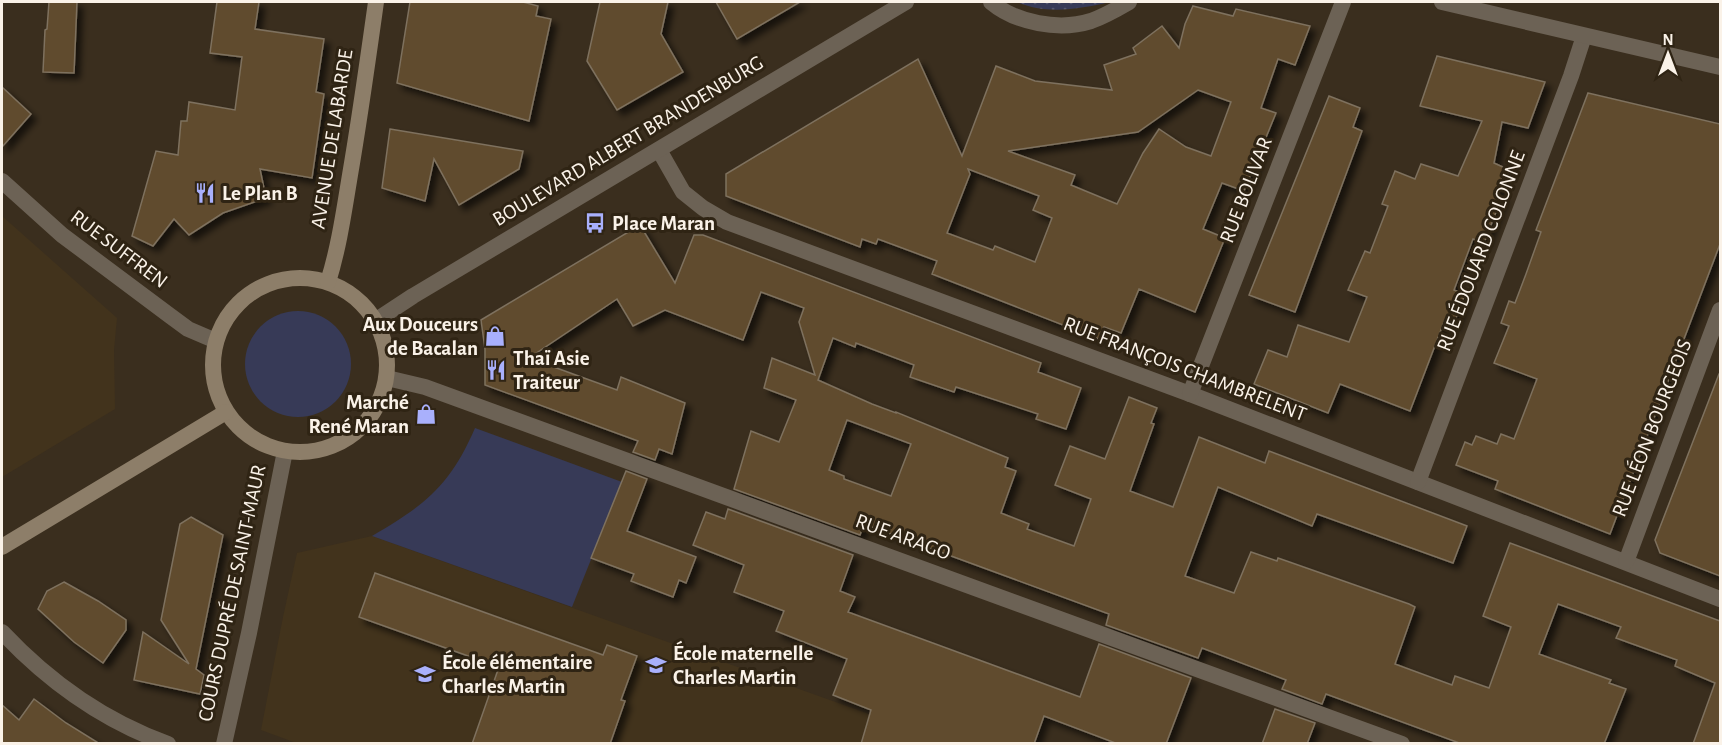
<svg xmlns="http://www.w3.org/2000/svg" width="1722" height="745" font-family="'Alegreya Sans',sans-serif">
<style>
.built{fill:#42331c}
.grass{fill:#373a57}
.garden{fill:url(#garden-dots)}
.building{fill:#604b2d;stroke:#7e715e;stroke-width:1.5;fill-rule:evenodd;filter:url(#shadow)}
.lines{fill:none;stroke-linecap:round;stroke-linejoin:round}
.minor{stroke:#6c6255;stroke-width:16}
.tertiary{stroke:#6c6255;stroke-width:16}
.secondary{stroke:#8d7e69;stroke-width:16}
.labels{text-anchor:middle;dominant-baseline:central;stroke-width:6;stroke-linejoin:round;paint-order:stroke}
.street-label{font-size:21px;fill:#faf2e8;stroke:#2f2414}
.poi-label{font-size:21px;font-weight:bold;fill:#faf2e8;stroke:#2f2414;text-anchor:start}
</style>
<defs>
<pattern id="garden-dots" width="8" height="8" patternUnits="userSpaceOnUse" patternTransform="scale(1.5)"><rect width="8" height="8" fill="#373a57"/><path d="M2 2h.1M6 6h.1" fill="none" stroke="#55576f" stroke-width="1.8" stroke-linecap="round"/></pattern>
<filter id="shadow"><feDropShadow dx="5.5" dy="5.5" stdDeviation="3" flood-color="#0009"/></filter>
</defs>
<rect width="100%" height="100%" fill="#3a2e1e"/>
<g class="built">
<path d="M 2,216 L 117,318 L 114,350 L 115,409 L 2,477 Z"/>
<path d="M 372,536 L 869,714 L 952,743 L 299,744 L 261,730 L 283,617 L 297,553 Z"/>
</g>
<g class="grass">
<circle cx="298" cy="364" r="53"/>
<path d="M 475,428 L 622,482 L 572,607 L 372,536 C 425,505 450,486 475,428 Z"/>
</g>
<path class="garden" d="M 1017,2 L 1110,2 C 1079,9 1047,15 1017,2 Z"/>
<g class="building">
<path d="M 49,2 L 77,2 L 74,73 L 43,72 L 45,30 L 47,29 Z"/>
<path d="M 217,2 L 259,2 L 255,29 L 324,39 L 316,92 L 324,94 L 312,178 L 260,169 L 266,198 L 223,213 L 189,235 L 174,219 L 153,246 L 132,236 L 156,151 L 178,155 L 181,121 L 187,121 L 189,102 L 235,110 L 242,57 L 210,53 Z"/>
<path d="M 410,2 L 523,2 L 538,6 L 536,16 L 551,19 L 529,121 L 397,83 Z"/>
<path d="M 600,2 L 668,2 L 661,34 L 683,72 L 617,110 L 587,61 Z"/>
<path d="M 716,2 L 800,2 L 737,39 Z"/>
<path d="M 1193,6 L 1233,16 L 1236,9 L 1310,26 L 1295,65 L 1278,59 L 1261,108 L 1276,113 L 1244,191 L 1222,183 L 1203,229 L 1225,238 L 1195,312 L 1139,289 L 1121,333 L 1104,327 L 1099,339 L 932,274 L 937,261 L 878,239 L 876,244 L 862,239 L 860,247 L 726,196 L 726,174 L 918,59 L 962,156 L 996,66 L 1035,81 L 1112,90 L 1104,65 L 1136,54 L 1133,48 L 1162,26 L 1179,48 L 1185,24 ZM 1198,90 L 1231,102 L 1211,156 L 1186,147 L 1159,129 L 1143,153 L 1117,204 L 1071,185 L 1075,175 L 1008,151 L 1138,132 ZM 968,169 L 1039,196 L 1033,210 L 1052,218 L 1035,262 L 995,246 L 993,250 L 947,233 L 970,174 Z"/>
<path d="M 1437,56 L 1545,82 L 1528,128 L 1502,122 L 1494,163 L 1505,168 L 1497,194 L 1502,197 L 1484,243 L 1473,239 L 1454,290 L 1465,294 L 1453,326 L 1444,322 L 1410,411 L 1340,384 L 1328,413 L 1254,384 L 1268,350 L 1287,357 L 1298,325 L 1349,342 L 1367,297 L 1348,290 L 1365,251 L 1370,253 L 1388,206 L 1382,204 L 1395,171 L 1415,179 L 1421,164 L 1458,176 L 1482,121 L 1420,106 Z"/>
<path d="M 2,87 L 31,114 L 2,147 Z"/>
<path d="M 1588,93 L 1720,124 L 1720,244 L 1610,534 L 1495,489 L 1498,481 L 1456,465 L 1465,442 L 1472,445 L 1476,436 L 1497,444 L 1501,434 L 1514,439 L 1537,379 L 1494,363 L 1509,326 L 1501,323 L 1509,301 L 1515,303 L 1526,274 L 1541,232 L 1536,230 Z"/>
<path d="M 1329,96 L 1360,108 L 1353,127 L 1362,131 L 1295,312 L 1249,295 Z"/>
<path d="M 390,129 L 523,151 L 519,169 L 459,205 L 434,159 L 425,201 L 382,188 Z"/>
<path d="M 640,225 L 675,283 L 694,235 L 703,235 L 1041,363 L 1038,372 L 1081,388 L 1066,429 L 1036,419 L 1038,414 L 956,387 L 954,392 L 910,377 L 914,365 L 856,343 L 855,347 L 833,338 L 818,380 L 872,404 L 896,413 L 896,412 L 1008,458 L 1005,467 L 1016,471 L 1001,513 L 1029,524 L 1027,529 L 1074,546 L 1091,499 L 1055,485 L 1070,446 L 1105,459 L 1129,397 L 1157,408 L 1151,423 L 1154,424 L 1130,491 L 1173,507 L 1199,437 L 1265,463 L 1269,451 L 1467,526 L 1453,563 L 1317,514 L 1312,526 L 1218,487 L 1185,576 L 1234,593 L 1251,552 L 1277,561 L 1278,558 L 1409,604 L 1415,607 L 1395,664 L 1452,685 L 1455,676 L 1489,688 L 1511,627 L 1483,616 L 1510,543 L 1720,621 L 1720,744 L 1693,744 L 1715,683 L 1675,666 L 1677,660 L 1616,638 L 1621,627 L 1558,604 L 1539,654 L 1611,680 L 1609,683 L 1626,689 L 1604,744 L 1462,744 L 1326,694 L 1322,704 L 1282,689 L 1286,680 L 1202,648 L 1198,658 L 1106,625 L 1109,614 L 864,524 L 860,535 L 734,489 L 751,431 L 779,442 L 796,400 L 764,388 L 772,358 L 815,375 L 799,322 L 804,308 L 761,292 L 743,340 L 665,310 L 633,326 L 617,299 L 529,358 L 617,390 L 621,377 L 685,403 L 672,454 L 659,449 L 655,460 L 633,452 L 638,441 L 485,385 L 485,349 L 481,320 ZM 847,420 L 911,444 L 891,496 L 844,479 L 844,476 L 829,470 Z"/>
<path d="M 1719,374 L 1720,374 L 1720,576 L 1660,553 L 1655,540 Z"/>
<path d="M 626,471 L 647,479 L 627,531 L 696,557 L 686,583 L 679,580 L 673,597 L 631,581 L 634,574 L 591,558 Z"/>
<path d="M 728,509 L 853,555 L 840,591 L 855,597 L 848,612 L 930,642 L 1080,697 L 1099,644 L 1191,678 L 1166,744 L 1118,744 L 1044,716 L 1034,744 L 861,744 L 871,710 L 833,695 L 847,659 L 776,631 L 784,611 L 734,592 L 744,565 L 693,545 L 706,512 L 725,519 Z"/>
<path d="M 191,517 L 223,535 L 196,669 L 204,675 L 200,694 L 134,680 L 143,632 L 189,664 L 161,620 L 180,524 Z"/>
<path d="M 375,573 L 603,655 L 607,645 L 637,656 L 621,700 L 625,701 L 610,744 L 472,744 L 499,667 L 359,617 Z"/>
<path d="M 64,582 L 98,601 L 126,620 L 126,630 L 103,663 L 74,642 L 38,609 L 47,591 Z"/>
<path d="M 34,699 L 66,723 L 100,744 L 2,744 L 2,705 L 19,720 Z"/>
<path d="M 1275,709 L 1315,723 L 1307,744 L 1262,744 Z"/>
</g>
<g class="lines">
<g class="minor">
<path d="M 991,2 C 1016,23 1059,31 1091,21 C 1105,16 1117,9 1129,2"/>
<path d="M 659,150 L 683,192 L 703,208 L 727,222 L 1190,394 L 1720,599"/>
<path d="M 2,181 L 62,235 L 169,315 L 188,329 L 216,341"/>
<path d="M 387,378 L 425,387 L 1402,744"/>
<path d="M 1190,394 L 1343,2"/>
<path d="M 1418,482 L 1571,76 L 1584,36"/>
<path d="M 1626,562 L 1720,310"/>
<path d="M 2,632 C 48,681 104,721 168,744"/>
</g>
<g class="tertiary">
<path d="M 1442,2 L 1720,67"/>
<path d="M 375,321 L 413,296 L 906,2"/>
<path d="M 224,744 L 249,633 L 285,451"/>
</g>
<g class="secondary">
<circle cx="300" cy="365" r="87"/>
<path d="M 328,282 C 339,247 344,211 350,175 C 360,117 368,59 376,2"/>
<path d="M 2,547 L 226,412"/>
</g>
</g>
<defs>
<g id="restaurant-bare" transform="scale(1.62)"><path d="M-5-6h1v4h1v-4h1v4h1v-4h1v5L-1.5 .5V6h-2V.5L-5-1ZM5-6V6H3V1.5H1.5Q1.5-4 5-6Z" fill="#a9b0fc" stroke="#2f2414" stroke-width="2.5" paint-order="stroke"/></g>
<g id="bus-bare" transform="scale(1.62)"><path d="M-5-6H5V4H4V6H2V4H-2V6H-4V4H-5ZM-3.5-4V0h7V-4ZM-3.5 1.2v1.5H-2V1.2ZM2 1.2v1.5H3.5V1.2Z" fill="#a9b0fc" stroke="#2f2414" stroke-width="2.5" paint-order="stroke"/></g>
<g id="shop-bare" transform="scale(1.62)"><path d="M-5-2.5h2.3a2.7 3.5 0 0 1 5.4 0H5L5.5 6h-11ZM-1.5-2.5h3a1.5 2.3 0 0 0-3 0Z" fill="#a9b0fc" stroke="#2f2414" stroke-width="2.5" paint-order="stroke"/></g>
<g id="school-bare" transform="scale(1.62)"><path d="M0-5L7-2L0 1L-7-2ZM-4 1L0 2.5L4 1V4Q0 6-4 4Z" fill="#a9b0fc" stroke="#2f2414" stroke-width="2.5" paint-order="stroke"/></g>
</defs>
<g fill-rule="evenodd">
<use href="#restaurant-bare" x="205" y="193"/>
<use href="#bus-bare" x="595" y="223"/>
<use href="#shop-bare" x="495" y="336"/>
<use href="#restaurant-bare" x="496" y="370"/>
<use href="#shop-bare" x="426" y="414"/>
<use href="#school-bare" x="656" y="665"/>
<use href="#school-bare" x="425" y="674"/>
</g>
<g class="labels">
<g class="street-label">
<text transform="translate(332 139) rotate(-81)">AVENUE DE LABARDE</text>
<text transform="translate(628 141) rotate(-31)">BOULEVARD ALBERT BRANDENBURG</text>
<text transform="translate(1246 190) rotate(-69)">RUE BOLIVAR</text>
<text transform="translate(119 249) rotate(37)">RUE SUFFREN</text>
<text transform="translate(1481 251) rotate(-69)">RUE ÉDOUARD COLONNE</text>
<text transform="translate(1185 369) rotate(21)">RUE FRANÇOIS CHAMBRELENT</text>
<text transform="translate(1652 428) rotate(-69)">RUE LÉON BOURGEOIS</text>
<text transform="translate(903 537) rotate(20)">RUE ARAGO</text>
<text transform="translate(232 593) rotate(-78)">COURS DUPRÉ DE SAINT-MAUR</text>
</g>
<g class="poi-label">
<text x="222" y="193">Le Plan B</text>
<text x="612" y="223">Place Maran</text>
<text x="478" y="324" text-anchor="end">Aux Douceurs<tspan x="478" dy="24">de Bacalan</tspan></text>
<text x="513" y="358">Thaï Asie<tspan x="513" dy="24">Traiteur</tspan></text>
<text x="409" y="402" text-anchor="end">Marché<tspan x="409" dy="24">René Maran</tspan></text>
<text x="673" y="653">École maternelle<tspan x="673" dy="24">Charles Martin</tspan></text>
<text x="442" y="662">École élémentaire<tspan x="442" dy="24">Charles Martin</tspan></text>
</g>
</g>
<rect width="1722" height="745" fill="none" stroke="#faf2e8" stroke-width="6"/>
<g transform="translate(1668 54)" stroke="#2f2414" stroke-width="4.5" paint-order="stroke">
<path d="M0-4.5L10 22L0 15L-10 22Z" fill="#faf2e8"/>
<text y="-9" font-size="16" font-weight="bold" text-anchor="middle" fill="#faf2e8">N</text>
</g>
</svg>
